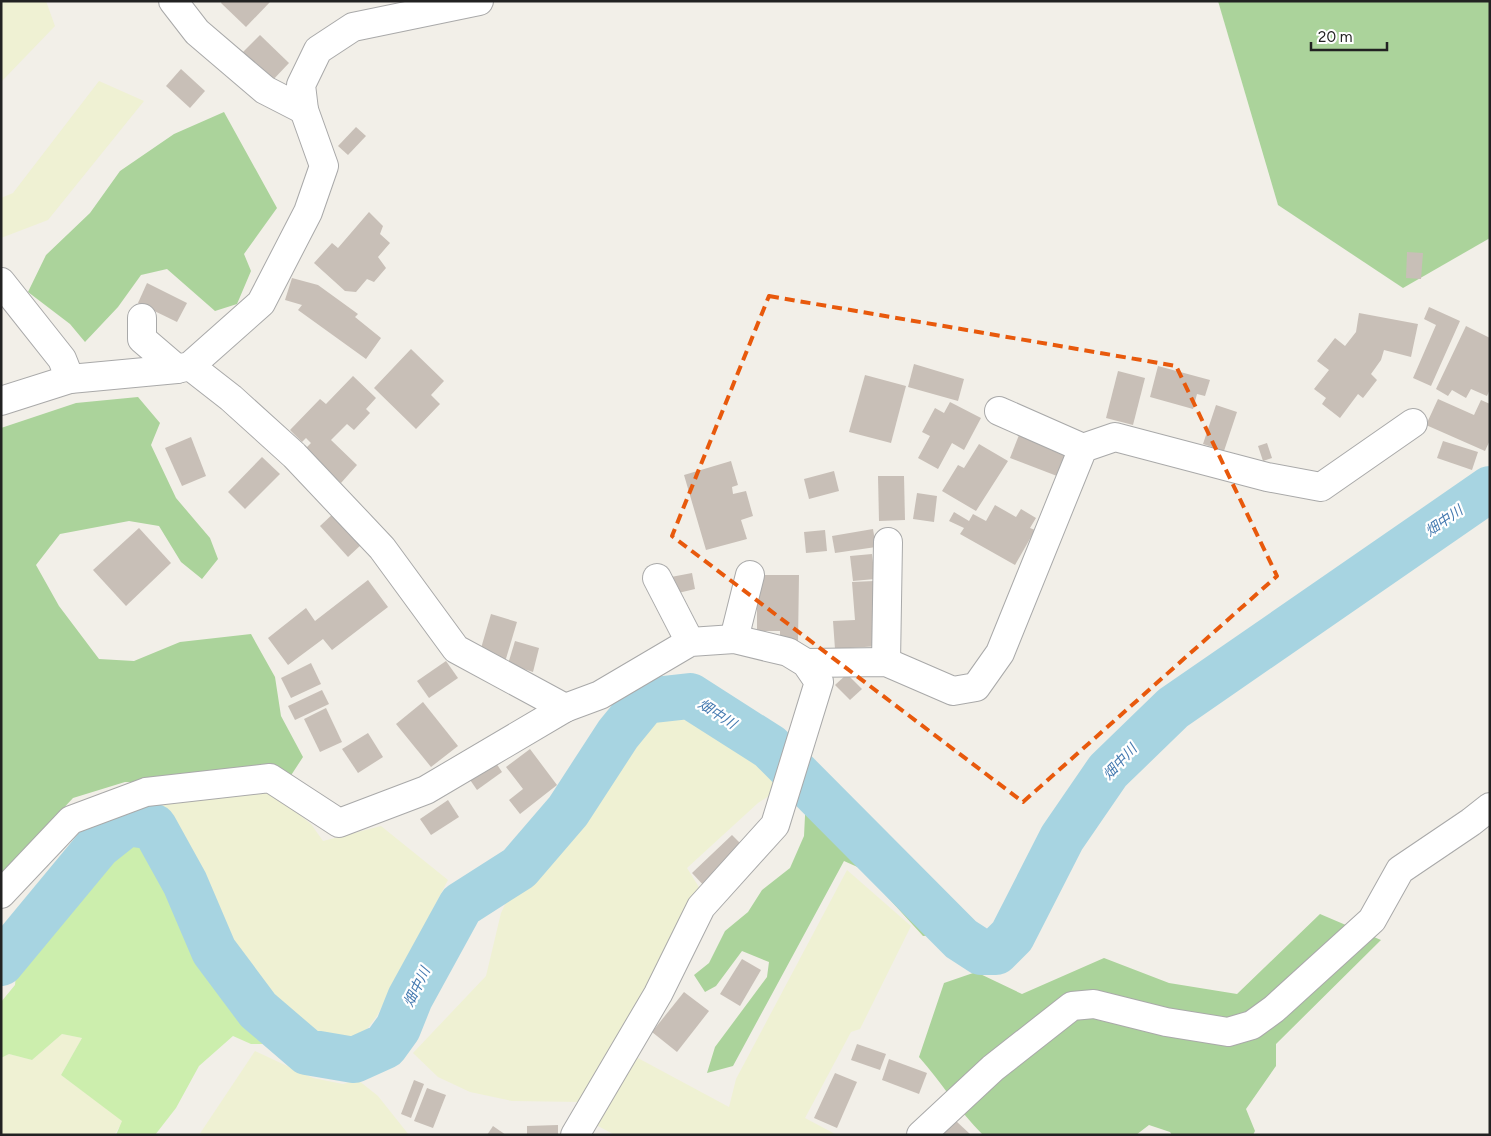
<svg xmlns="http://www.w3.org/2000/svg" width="1491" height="1136" font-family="Figtree,'Noto Sans JP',sans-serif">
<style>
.farmland{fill:#eff1d3}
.grass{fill:#cceead}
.forest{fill:#abd39b}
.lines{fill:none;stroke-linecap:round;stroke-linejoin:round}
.river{stroke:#a7d4e1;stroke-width:46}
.building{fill:#c8bfb7}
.street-casing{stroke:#a9a9a9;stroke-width:30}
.street{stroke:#fff;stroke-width:28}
.marked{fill:none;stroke:#e8590c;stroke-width:4;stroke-dasharray:10 6;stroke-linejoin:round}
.labels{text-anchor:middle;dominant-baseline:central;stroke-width:4.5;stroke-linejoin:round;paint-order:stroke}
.water-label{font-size:14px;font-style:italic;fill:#457ab0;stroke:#fff}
</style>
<rect width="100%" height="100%" fill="#f2efe8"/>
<g class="farmland">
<path d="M 1,1 L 46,1 L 55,26 L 1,82 Z"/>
<path d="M 99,81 L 144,101 L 48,220 L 1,238 L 1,198 L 13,193 Z"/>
<path d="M 692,710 L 726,723 L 766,750 L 782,768 L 781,788 L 758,803 L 687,868 L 702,892 L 657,981 L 611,1045 L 583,1102 L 512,1101 L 470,1092 L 438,1077 L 413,1053 L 486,976 L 501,913 L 516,881 L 585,820 L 607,774 L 639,723 L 653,715 Z"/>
<path d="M 268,790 L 311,824 L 323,841 L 381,826 L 448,880 L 377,1016 L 364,1033 L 350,1041 L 318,1040 L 293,1024 L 268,1003 L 234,955 L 178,843 L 158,815 L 168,795 Z"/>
<path d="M 847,870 L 911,926 L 860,1029 L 851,1032 L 805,1118 L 837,1135 L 615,1135 L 596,1125 L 636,1057 L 729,1107 L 736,1079 Z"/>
<path d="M 62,1034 L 82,1038 L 61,1075 L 123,1121 L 114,1135 L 1,1135 L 1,1058 L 9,1054 L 32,1060 Z"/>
<path d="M 255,1051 L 313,1078 L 343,1084 L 358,1080 L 378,1096 L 409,1135 L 199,1135 Z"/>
</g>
<path class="grass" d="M 127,831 L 149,837 C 179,892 204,950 237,1002 C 246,1017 265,1026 269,1044 L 251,1044 L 233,1036 L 199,1066 L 176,1108 L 155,1135 L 116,1135 L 122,1121 L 61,1075 L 82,1038 L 62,1034 L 32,1060 L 9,1054 L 1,1058 L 1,1002 L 15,985 L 18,955 L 104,850 Z"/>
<g class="forest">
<path d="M 1218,1 L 1490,1 L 1490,238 L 1403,288 L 1278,205 Z"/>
<path d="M 224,112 L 277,208 L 244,254 L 251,271 L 237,304 L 215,311 L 167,269 L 141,275 L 118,307 L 85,342 L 70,324 L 28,292 L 46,255 L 90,213 L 120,171 L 174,134 Z"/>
<path d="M 138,397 L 160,423 L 151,445 L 176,498 L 210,538 L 218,559 L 202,579 L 181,562 L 159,526 L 129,521 L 60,534 L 36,565 L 59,606 L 99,659 L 134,661 L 180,642 L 251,634 L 275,677 L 281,716 L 303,757 L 288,780 L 169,783 L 125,782 L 73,798 L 1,875 L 1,428 L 76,403 Z"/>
<path d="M 806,796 L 950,934 L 923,936 L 862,869 L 844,861 L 733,1066 L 707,1073 L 715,1047 L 767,977 L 769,962 L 742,951 L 716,986 L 705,992 L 694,975 L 709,963 L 725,931 L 748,912 L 762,890 L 790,868 L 804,836 Z"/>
<path d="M 1320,914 L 1381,940 L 1276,1044 L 1276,1066 L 1246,1109 L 1255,1131 L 1253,1135 L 1172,1135 L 1170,1132 L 1149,1125 L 1136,1135 L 983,1135 C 959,1111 941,1082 919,1057 L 944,983 L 976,972 L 1022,994 L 1104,958 L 1169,983 L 1237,994 Z"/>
</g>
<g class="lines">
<path class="river" d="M 1,963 L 98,846 L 127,823 L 154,827 L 185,883 L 214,951 L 258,1010 L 307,1052 L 354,1060 L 385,1046 L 398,1028 L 410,998 L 461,905 L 519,868 L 568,811 L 618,734 L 645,701 L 690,696 L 770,747 L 961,939 L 981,952 L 996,952 L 1012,936 L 1062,838 L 1108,771 L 1173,708 L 1490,489"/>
</g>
<g class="building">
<path d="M 222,1 L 271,1 L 246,27 L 221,3 Z"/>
<path d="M 260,35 L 289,63 L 271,82 L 241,54 Z"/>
<path d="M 181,69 L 205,91 L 190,108 L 166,86 Z"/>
<path d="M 356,127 L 366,136 L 348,155 L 338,146 Z"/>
<path d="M 369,212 L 383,226 L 380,234 L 390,243 L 378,257 L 386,268 L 374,282 L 367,279 L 356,292 L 345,291 L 314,263 L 332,243 L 338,248 Z"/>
<path d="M 1407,252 L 1423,253 L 1421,279 L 1406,278 Z"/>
<path d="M 292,278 L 318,285 L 358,314 L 355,317 L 381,338 L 366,359 L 298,310 L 302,305 L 285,300 Z"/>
<path d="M 147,283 L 187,303 L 177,322 L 138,303 Z"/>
<path d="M 1429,307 L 1460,321 L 1431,386 L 1413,378 L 1436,325 L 1424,319 Z"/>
<path d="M 1359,313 L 1418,324 L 1411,357 L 1384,350 L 1381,360 L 1371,374 L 1377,380 L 1363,398 L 1358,394 L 1340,418 L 1322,404 L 1326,398 L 1314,389 L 1329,370 L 1317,361 L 1335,338 L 1345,346 L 1356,332 Z"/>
<path d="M 1466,326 L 1490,338 L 1490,389 L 1487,396 L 1471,389 L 1466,398 L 1452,390 L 1448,396 L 1436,389 Z"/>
<path d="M 411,349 L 444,381 L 431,395 L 440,404 L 416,429 L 374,388 Z"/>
<path d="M 914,364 L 964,379 L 958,401 L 908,387 Z"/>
<path d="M 1158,366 L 1210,380 L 1205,396 L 1197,394 L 1193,409 L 1150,397 Z"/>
<path d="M 1118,371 L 1145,378 L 1133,425 L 1106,418 Z"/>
<path d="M 865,375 L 906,386 L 891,443 L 849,432 Z"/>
<path d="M 353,376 L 376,398 L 366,409 L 370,413 L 354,430 L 347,424 L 331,440 L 357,465 L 341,483 L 305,449 L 311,443 L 306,438 L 302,442 L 290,430 L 320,399 L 326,404 Z"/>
<path d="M 1438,399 L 1474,415 L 1481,400 L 1490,404 L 1490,440 L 1485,451 L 1426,425 Z"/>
<path d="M 950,402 L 981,418 L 964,450 L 952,443 L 938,469 L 918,458 L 930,436 L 922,432 L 935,408 L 944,413 Z"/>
<path d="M 1216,405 L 1237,412 L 1224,451 L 1203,444 Z"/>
<path d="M 1019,435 L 1066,453 L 1057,476 L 1010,458 Z"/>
<path d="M 191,437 L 206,476 L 182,486 L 165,448 Z"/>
<path d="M 1443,441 L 1478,452 L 1472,470 L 1437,458 Z"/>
<path d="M 1267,443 L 1272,458 L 1263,461 L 1258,446 Z"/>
<path d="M 979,444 L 1008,461 L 976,511 L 942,491 L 958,465 L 964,468 Z"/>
<path d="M 262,457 L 280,474 L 245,509 L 228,492 Z"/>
<path d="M 731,461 L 738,485 L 732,487 L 733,494 L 746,491 L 753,516 L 741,520 L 747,539 L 706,550 L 684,475 Z"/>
<path d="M 834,471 L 839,491 L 809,499 L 804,479 Z"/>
<path d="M 878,476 L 904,476 L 905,520 L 879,521 Z"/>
<path d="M 917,493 L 937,496 L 934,522 L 913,519 Z"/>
<path d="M 995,505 L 1016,517 L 1021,509 L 1036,518 L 1030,528 L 1035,530 L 1015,565 L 960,534 L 964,528 L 949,521 L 954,512 L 969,521 L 973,514 L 986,521 Z"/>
<path d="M 335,512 L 363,543 L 348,557 L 320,526 Z"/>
<path d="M 139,528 L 171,563 L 126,606 L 93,570 Z"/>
<path d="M 873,529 L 876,547 L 835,553 L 832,536 Z"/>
<path d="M 825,530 L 827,551 L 806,553 L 804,532 Z"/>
<path d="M 872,554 L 875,579 L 853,581 L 850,556 Z"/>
<path d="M 692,573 L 695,589 L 674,594 L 671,577 Z"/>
<path d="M 757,575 L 799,575 L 798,642 L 780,642 L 780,631 L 757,631 Z"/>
<path d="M 368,580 L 388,607 L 332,650 L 323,639 L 288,665 L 268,638 L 306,608 L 315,621 Z"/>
<path d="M 874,581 L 879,646 L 835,649 L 833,621 L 855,620 L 852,582 Z"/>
<path d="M 491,614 L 517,622 L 505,662 L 479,655 Z"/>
<path d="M 515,641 L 539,648 L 533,672 L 508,664 Z"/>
<path d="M 446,661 L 458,678 L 429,698 L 417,681 Z"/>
<path d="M 311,663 L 321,684 L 291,698 L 281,678 Z"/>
<path d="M 847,674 L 862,689 L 850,700 L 835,685 Z"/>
<path d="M 322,690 L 329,704 L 295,720 L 288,706 Z"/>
<path d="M 423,702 L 458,746 L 431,767 L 396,724 Z"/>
<path d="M 326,708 L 342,742 L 320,752 L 304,719 Z"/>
<path d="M 368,733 L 383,757 L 358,773 L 342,749 Z"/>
<path d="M 530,749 L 557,785 L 520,814 L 509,800 L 523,789 L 506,767 Z"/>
<path d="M 492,757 L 502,772 L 477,790 L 466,774 Z"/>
<path d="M 448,800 L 459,817 L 431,835 L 420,819 Z"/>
<path d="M 732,835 L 748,851 L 707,889 L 692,873 Z"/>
<path d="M 742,959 L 761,970 L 740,1006 L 720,994 Z"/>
<path d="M 684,992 L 709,1011 L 677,1052 L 652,1032 Z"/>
<path d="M 857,1044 L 886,1054 L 880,1070 L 851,1060 Z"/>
<path d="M 889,1059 L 927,1073 L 919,1094 L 882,1080 Z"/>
<path d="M 835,1073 L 857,1082 L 837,1128 L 814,1118 Z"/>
<path d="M 414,1080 L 424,1084 L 411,1118 L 401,1114 Z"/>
<path d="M 427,1088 L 446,1095 L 433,1128 L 414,1121 Z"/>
<path d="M 955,1120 L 971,1135 L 943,1134 Z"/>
<path d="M 558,1125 L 558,1135 L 527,1135 L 527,1126 Z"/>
<path d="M 493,1126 L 506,1135 L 487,1135 Z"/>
</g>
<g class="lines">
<g class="street-casing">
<g id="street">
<path d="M 173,1 L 197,32 L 265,90 L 304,110"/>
<path d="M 1,282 L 62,359 L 70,379"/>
<path d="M 142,318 L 142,339 L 177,369"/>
<path d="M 190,366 L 231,398 L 294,455 L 382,548 L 456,649 L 565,708"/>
<path d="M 1,401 L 70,379 L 177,369 L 190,366 L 261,303 L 308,212 L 324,166 L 304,110 L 301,85 L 318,50 L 353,27 L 479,1"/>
<path d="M 999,411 L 1083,448"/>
<path d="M 657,578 L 690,642"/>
<path d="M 734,639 L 750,575"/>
<path d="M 886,662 L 888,542"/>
<path d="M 806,663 L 886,662 L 953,691 L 976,687 L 1000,653 L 1083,448 L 1115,437 L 1267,477 L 1321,487 L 1413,423"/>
<path d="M 1,894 L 71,820 L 146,792 L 270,778 L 339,823 L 426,790 L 565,708 L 600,695 L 690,642 L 734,639 L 788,652 L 806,663 L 819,682 L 775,825 L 701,907 L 658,994 L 575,1135"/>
<path d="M 921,1135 L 993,1068 L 1072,1006 L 1094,1004 L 1166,1022 L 1228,1032 L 1252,1025 L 1274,1009 L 1372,920 L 1400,870 L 1471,822 L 1490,807"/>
</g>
</g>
<use href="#street" class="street"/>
</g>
<path class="marked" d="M 769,296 L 1176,366 L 1277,576 L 1023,802 L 672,536 Z"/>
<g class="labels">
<g class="water-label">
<text transform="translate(1444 521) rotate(-35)">畑中川</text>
<text transform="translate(717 714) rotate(33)">畑中川</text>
<text transform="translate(1120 762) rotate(-47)">畑中川</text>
<text transform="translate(417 987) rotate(-64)">畑中川</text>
</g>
</g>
<rect width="1491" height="1136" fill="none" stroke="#222222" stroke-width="5"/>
<path d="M1311 42v8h76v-8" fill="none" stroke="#222222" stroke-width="2.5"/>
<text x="1318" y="42" font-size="15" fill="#222222" stroke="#ffffff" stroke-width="4" paint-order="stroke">20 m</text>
</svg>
